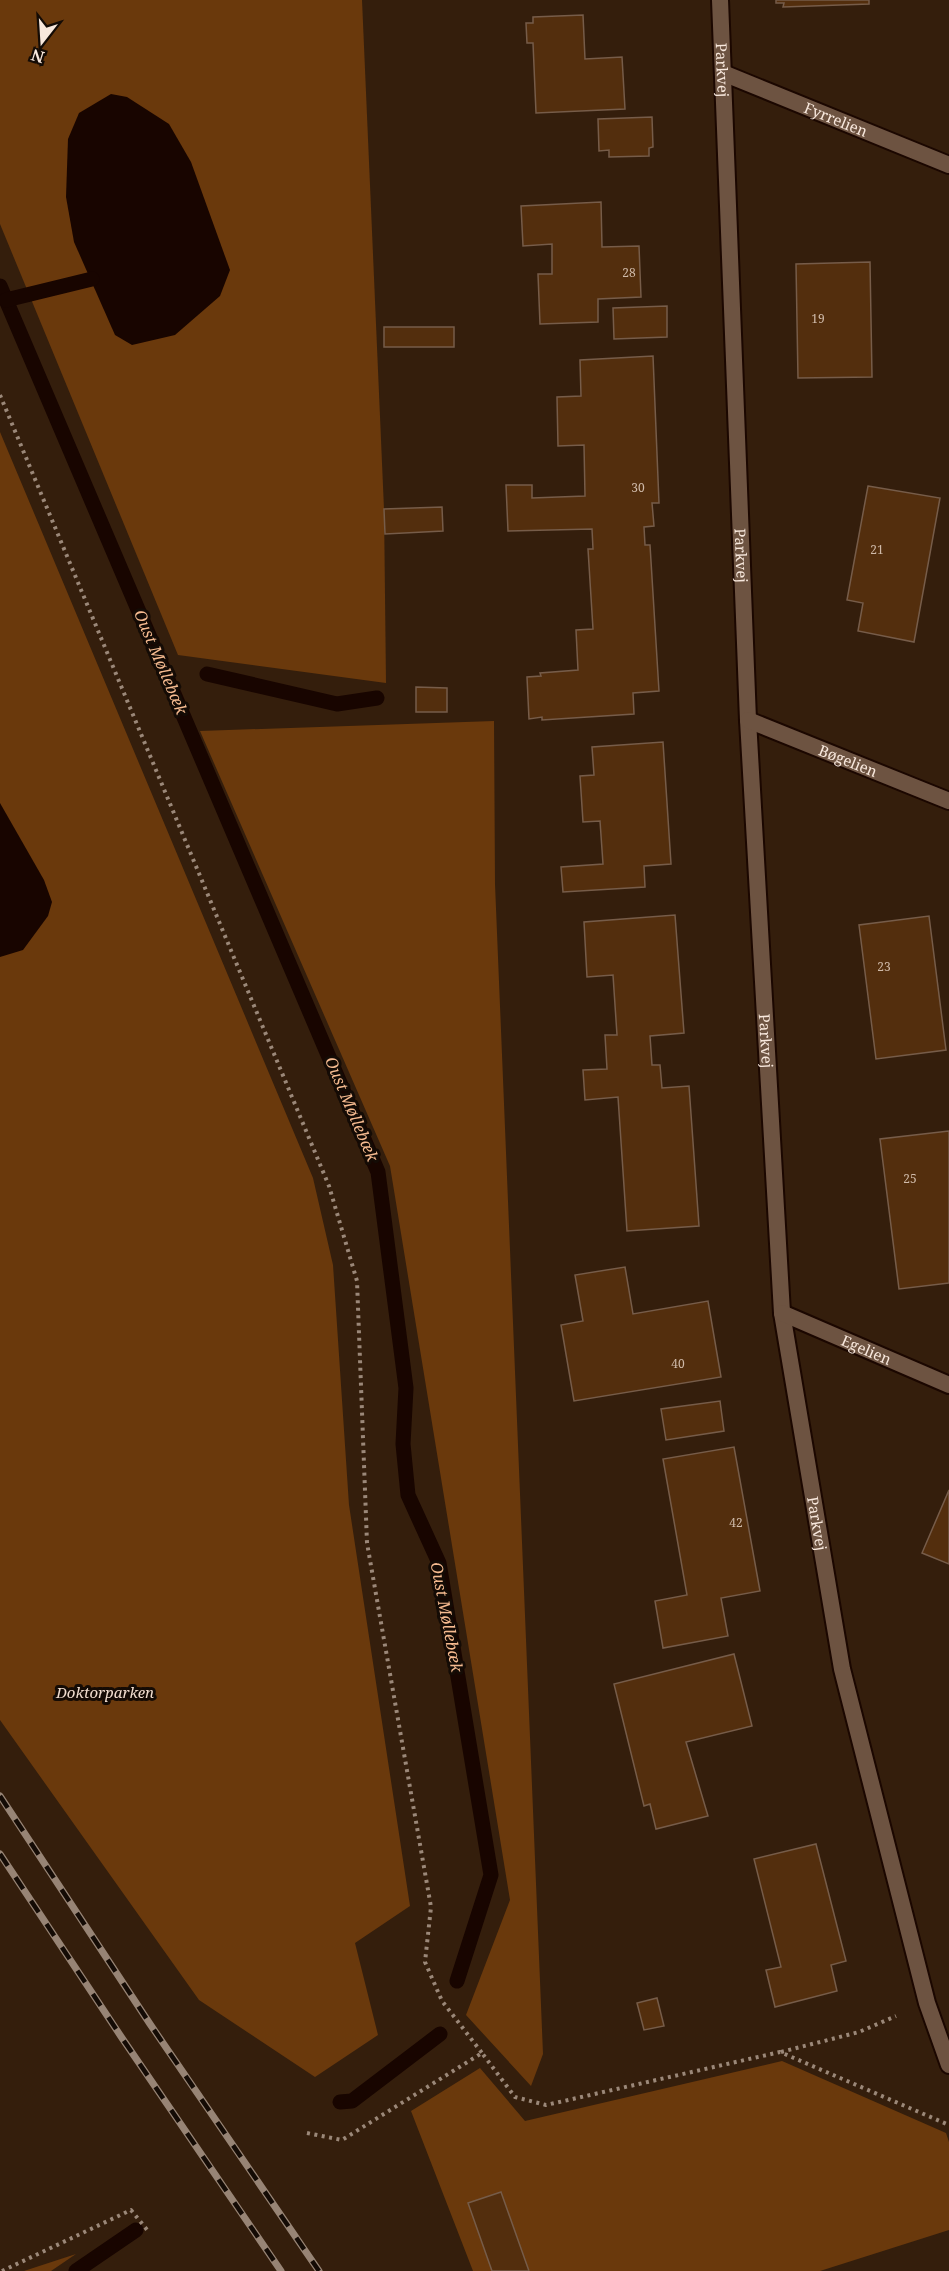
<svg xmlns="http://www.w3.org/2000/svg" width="949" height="2271" font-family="'Noto Serif',serif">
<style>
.green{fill:#6a390c}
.water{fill:#180500}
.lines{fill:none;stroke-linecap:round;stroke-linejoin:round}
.stream{stroke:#180500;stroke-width:15}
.building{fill:#532e0d;stroke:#765c49;stroke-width:1.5}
.minor-casing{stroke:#1b0700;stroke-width:20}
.path{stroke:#9b8879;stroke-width:4;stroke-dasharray:3 4.5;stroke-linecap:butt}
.minor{stroke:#6d5341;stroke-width:16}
.rail-casing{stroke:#978475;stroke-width:7}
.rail{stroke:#140b05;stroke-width:4.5;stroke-dasharray:14;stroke-linecap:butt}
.labels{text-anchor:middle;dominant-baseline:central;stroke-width:6;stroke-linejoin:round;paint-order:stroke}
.number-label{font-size:12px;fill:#cfbaa9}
.street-label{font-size:15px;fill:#f8e8dd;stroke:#140b05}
.park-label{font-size:15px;font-style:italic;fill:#f1ddcf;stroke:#140b05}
.water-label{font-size:16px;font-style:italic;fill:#f6bb90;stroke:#140b05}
</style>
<rect width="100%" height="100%" fill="#341e0c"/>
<g class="green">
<path d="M 0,0 L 362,0 L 384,509 L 386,683 L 178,655 L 0,224 Z"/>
<path d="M 0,432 L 313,1178 L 333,1265 L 349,1505 L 410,1906 L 355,1943 L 378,2035 L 315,2077 L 199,2000 L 0,1720 Z"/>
<path d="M 494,721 L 495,884 L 543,2054 L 531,2086 L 466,2015 L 510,1900 L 390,1166 L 200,731 Z"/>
<path d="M 782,2061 L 946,2133 L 949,2142 L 949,2230 L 820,2271 L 473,2271 L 411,2111 L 480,2068 L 525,2121 Z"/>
<path d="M 76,2254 L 51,2271 L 24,2271 L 27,2270 Z"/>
</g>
<g class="water">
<path d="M 111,94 L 127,97 L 169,124 L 191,162 L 230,270 L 220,296 L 175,335 L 132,345 L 115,335 L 74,242 L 66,197 L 68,139 L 79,113 Z"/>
<path d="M 0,803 L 44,880 L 52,902 L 48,916 L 23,950 L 0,957 Z"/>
</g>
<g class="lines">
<g class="stream">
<path d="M 0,286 L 378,1172 L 406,1388 L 403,1444 L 408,1495 L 439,1563 L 491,1875 L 457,1981"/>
<path d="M 6,300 L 92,279"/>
<path d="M 207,674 L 337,704 L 377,698"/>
<path d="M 340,2102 L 352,2101 L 440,2034"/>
<path d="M 76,2271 L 136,2230"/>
</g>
</g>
<g class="building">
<path d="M 776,0 L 869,0 L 869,4 L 783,7 L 784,3 L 776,3 Z"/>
<path d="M 583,15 L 585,59 L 622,57 L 625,109 L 536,113 L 533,43 L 527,43 L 526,23 L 533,23 L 533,17 Z"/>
<path d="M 652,117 L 653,147 L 649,148 L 649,156 L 609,157 L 609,150 L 599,151 L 598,119 Z"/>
<path d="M 601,202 L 602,247 L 639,246 L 641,297 L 598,299 L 598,322 L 540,324 L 538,274 L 552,274 L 552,244 L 523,246 L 521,206 Z"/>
<path d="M 870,262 L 872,377 L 798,378 L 796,264 Z"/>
<path d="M 667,306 L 667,337 L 614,339 L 613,308 Z"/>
<rect x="384" y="327" width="70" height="20"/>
<path d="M 653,356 L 659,503 L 652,503 L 654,526 L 644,527 L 645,545 L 650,545 L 659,691 L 633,693 L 634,714 L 542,720 L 542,717 L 529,719 L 527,677 L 541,676 L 540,673 L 578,670 L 576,630 L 593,629 L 588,549 L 593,549 L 592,529 L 508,531 L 506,485 L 532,485 L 532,498 L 585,496 L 584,445 L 558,446 L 557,397 L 581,396 L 580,360 Z"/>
<path d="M 868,486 L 940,498 L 914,642 L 858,631 L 863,603 L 847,600 Z"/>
<path d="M 442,507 L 443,531 L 385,534 L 384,509 Z"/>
<path d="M 416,687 L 447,688 L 447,712 L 416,712 Z"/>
<path d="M 663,742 L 671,864 L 644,866 L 645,887 L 563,892 L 561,867 L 603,864 L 600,821 L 583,822 L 580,776 L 594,775 L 592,747 Z"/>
<path d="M 675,915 L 684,1033 L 650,1036 L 652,1065 L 660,1065 L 662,1088 L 689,1086 L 699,1226 L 627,1231 L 618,1097 L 585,1100 L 583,1070 L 607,1069 L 605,1035 L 617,1035 L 613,975 L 587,977 L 584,922 Z"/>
<path d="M 929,916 L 946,1050 L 876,1059 L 859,925 Z"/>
<path d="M 949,1131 L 949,1283 L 899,1289 L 880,1139 Z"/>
<path d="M 625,1267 L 633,1314 L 708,1301 L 721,1377 L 574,1401 L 561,1325 L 583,1321 L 575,1275 Z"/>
<path d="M 720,1401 L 724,1431 L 666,1440 L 661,1409 Z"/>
<path d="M 734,1447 L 760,1591 L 721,1598 L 728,1636 L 663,1648 L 655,1601 L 687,1595 L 663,1459 Z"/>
<path d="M 949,1490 L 949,1564 L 922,1553 Z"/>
<path d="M 734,1654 L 752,1726 L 686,1742 L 708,1816 L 656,1829 L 650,1804 L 644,1806 L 614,1684 Z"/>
<path d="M 816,1844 L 846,1961 L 831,1965 L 837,1991 L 775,2007 L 766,1970 L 781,1967 L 754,1859 Z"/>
<path d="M 657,1998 L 664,2026 L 644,2030 L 637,2003 Z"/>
<path d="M 501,2192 L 529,2271 L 492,2271 L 468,2203 Z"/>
</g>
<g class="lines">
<g class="minor-casing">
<g id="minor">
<path id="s1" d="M 720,0 L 748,720 L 782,1313 L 842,1669 L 927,2003 L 949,2065"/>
<path id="s2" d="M 723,73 L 949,165"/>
<path id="s3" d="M 748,720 L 949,801"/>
<path id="s4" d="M 782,1313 L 949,1385"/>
</g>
</g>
<g class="path">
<path d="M 0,395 L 329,1186 L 357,1281 L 367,1543 L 431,1907 L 425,1962 L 442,2001 L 482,2053"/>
<path d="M 781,2052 L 859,2032 L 896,2016"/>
<path d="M 307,2133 L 342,2140 L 482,2053 L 515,2097 L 546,2105 L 780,2052 L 949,2125"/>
<path d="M 2,2271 L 131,2210 L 148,2231"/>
</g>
<use href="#minor" class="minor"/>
<g class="rail-casing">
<g id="rail">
<path d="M 0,1796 L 150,2024 L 319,2271"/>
<path d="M 0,1854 L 122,2038 L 281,2271"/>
</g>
</g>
<use href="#rail" class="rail"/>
</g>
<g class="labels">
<g class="number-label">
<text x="629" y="272">28</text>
<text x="818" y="318">19</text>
<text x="638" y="487">30</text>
<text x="877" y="549">21</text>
<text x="884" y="966">23</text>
<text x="910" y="1178">25</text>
<text x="678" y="1363">40</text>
<text x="736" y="1522">42</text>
</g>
<g class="street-label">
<text stroke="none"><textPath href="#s1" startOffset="70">Parkvej</textPath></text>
<text stroke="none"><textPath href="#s2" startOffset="122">Fyrrelien</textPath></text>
<text stroke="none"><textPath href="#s1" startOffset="556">Parkvej</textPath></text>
<text stroke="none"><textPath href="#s3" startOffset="108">Bøgelien</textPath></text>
<text stroke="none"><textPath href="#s1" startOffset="1042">Parkvej</textPath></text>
<text stroke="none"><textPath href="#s4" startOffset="92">Egelien</textPath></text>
<text stroke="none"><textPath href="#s1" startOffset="1528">Parkvej</textPath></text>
</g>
<g class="park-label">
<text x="105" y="1692">Doktorparken</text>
</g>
<g class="water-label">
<text transform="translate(161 662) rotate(67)">Oust Møllebæk</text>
<text transform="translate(352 1109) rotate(67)">Oust Møllebæk</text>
<text transform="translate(447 1617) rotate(79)">Oust Møllebæk</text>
</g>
</g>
<g transform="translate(42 42) rotate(197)" stroke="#140b05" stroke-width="4.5" paint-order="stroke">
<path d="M0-4.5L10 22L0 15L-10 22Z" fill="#f8e8dd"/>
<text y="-9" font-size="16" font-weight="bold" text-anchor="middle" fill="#f8e8dd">N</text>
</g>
</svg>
